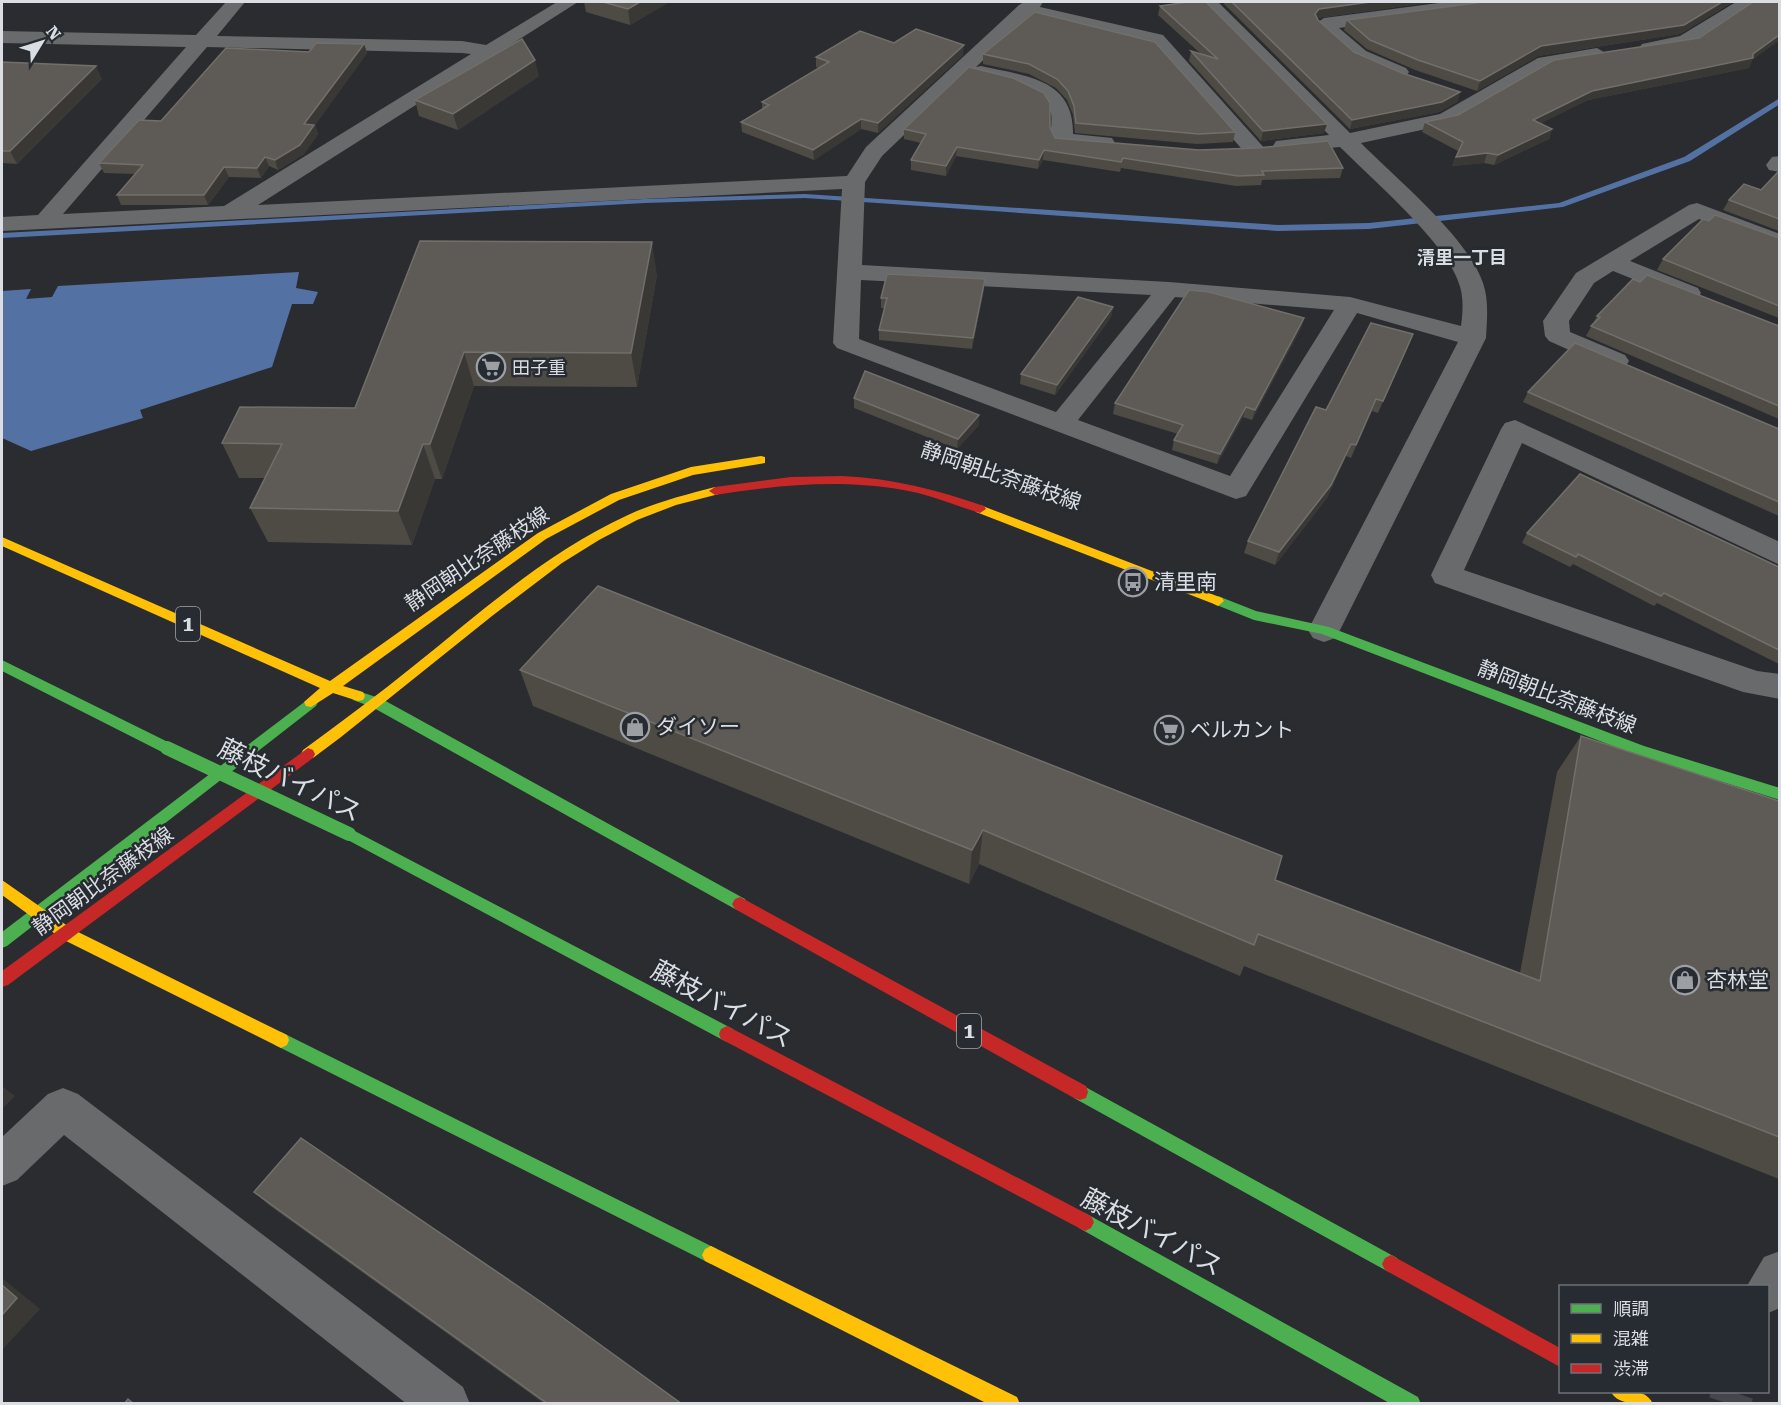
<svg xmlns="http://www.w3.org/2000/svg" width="1781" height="1405" font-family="'Roboto Serif','Noto Sans JP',serif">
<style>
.water{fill:#5471a3}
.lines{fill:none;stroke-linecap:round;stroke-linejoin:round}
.stream{fill:#5471a3;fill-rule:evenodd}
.street-tunnel{stroke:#44474a;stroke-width:42;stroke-dasharray:42 21;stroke-linecap:butt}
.street{fill:#696a6b;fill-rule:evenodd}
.fast{fill:#4caf50;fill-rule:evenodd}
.slow{fill:#ffc107;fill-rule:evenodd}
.jam{fill:#c62828;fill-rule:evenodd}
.fast-bridge{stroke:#4caf50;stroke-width:14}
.wall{fill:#4e4b45}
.shaded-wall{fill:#3a3835}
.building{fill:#5e5b56;stroke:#716f6b;stroke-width:1.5}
.labels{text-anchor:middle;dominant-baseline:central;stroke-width:5;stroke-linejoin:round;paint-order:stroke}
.far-neighbourhood-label{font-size:18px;font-weight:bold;fill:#dadde1;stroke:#272b32}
.far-poi-label{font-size:18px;fill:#dadde1;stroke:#272b32;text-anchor:start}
.shield{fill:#272b32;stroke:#a4a8ac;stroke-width:1.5}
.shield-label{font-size:20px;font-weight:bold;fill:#dadde1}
.street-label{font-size:21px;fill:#dadde1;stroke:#272b32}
.poi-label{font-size:21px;fill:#dadde1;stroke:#272b32;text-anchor:start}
.near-street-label{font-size:26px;fill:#dadde1;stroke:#272b32}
</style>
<rect width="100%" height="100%" fill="#2a2c2f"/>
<path class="water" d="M 299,272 L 296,288 L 318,292 L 313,304 L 292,304 L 272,367 L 140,410 L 143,418 L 31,451 L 2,438 L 2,291 L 31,289 L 26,299 L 52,297 L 58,286 Z"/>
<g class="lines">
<path class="stream" d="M 1780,98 L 1780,104 L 1690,161 L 1563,207 L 1369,229 L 1278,231 L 805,198 L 645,203 L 2,238 L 2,233 L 645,199 L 805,194 L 1278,225 L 1369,223 L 1559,203 L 1684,157 Z"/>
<path class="street-tunnel" d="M 1729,1404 L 1733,1392"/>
<g class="street">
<path d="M 226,2 L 245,2 L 217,36 L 462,41 L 486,45 L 557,2 L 578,2 L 258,205 L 847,176 L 866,147 L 1019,5 L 1024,2 L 1043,2 L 1040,7 L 1163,35 L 1266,150 L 1263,155 L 1247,155 L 1149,43 L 1030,16 L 976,67 L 981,66 C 1025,76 1074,78 1073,134 L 1112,138 L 1115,143 L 1112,148 L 1104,149 L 1054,145 C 1048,136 1053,123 1051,113 C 1046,88 995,81 974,76 L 971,71 L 882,156 L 865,182 L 862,265 L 1169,282 L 1350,297 L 1461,326 C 1463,311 1464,295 1458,281 C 1444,241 1372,179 1340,147 L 1284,152 L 1276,151 L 1273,146 L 1276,141 L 1329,135 L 1199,2 L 1218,2 L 1350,133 L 1440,114 L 1538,58 L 1597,48 L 1607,54 L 1597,60 L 1550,67 L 1454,123 L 1361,143 C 1396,179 1467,236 1483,283 C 1489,300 1487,320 1486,338 L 1340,630 L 1335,638 L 1324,642 L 1313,638 L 1308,630 L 1458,342 L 1357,313 L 1246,496 L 1236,499 L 837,348 L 833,343 L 842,189 L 2,231 L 2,217 L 38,215 L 186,47 L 2,43 L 2,31 L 196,35 ZM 207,47 L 462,53 L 471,54 L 224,206 L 63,214 ZM 861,280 L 1151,295 L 1056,412 L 859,339 ZM 1175,297 L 1334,310 L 1230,476 L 1078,420 Z"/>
<path d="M 1446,2 L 1491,2 L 1482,8 L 1339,28 L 1366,51 L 1406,68 L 1409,72 L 1406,76 L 1399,78 L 1352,59 L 1315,24 L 1324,18 Z"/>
<path d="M 1736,2 L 1757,2 L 1693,45 L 1649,54 L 1639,48 L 1642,44 L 1680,36 Z"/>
<path d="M 1780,156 L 1780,172 L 1769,170 L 1766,165 L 1772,157 Z"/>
<path d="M 1697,203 L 1780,234 L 1780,249 L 1699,219 L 1630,261 L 1698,288 L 1701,293 L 1698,298 L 1689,300 L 1680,298 L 1613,271 L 1594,283 L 1569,321 L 1570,332 L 1625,355 L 1629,361 L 1625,367 L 1616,369 L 1607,367 L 1549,341 L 1545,336 L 1543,321 L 1576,273 L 1689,205 Z"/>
<path d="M 1515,420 L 1780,542 L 1780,565 L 1522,443 L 1464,570 L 1757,671 L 1780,674 L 1780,699 L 1743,692 L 1435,583 L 1431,575 L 1501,429 L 1505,423 Z"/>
<path d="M 63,1088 L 78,1094 L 463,1387 L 470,1404 L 407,1404 L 64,1135 L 17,1180 L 2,1186 L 2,1137 L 48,1094 Z"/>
<path d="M 1780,1251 L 1780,1308 L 1768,1313 L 1768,1286 L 1747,1286 L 1764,1257 Z"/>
</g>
<g class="fast">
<path d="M 1218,596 L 1256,611 L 1329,627 L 1644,746 L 1780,788 L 1780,800 L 1636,755 L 1322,634 L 1254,620 L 1214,604 L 1212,601 Z"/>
<path d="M 2,660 L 172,744 L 174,748 L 172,752 L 162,752 L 2,671 Z"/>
<path d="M 358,691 L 382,699 L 745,899 L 748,904 L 745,909 L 740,911 L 735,909 L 372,707 L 353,700 L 351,696 L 353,692 Z"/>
<path d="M 311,697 L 316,698 L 318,702 L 316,706 L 7,946 L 2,948 L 2,932 Z"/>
<path d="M 349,828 L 733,1029 L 735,1034 L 733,1039 L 727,1042 L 721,1039 L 344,838 L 342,834 L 344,830 Z"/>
<path d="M 281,1032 L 717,1249 L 720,1255 L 717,1261 L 711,1264 L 705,1261 L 275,1045 L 273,1040 L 275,1035 Z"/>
<path d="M 1080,1084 L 1397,1258 L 1400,1264 L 1397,1270 L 1391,1273 L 1385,1270 L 1074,1098 L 1072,1092 L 1074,1086 Z"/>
<path d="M 1085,1213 L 1418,1397 L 1421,1404 L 1391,1404 L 1079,1228 L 1076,1222 L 1079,1216 Z"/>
</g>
<g class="slow">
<path d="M 761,456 L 765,457 L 765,463 L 693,475 L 619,500 L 546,539 L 343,686 L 363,692 L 365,696 L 363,700 L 358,701 L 333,693 L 311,707 L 306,706 L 304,702 L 320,688 L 2,546 L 2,537 L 330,681 L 538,533 L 611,494 L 691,467 Z"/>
<path d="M 715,487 L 719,488 L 721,491 L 719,494 L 676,505 L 637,520 L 599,540 L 562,563 L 492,616 L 341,737 L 313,758 L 303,758 L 301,754 L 303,750 C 341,722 379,694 416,664 C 483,610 549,551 628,515 C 656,502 685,495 715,487 Z"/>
<path d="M 980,505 L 1222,598 L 1224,601 L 1218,606 L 1214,604 L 976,512 L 974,509 L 976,506 Z"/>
<path d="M 2,880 L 72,929 L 287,1035 L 289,1040 L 287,1045 L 281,1048 L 275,1045 L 62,939 L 2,895 Z"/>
<path d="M 711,1246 L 1017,1397 L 1020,1404 L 988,1404 L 705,1261 L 702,1255 L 705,1249 Z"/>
<path d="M 1611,1392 C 1625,1391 1646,1388 1653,1404 C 1638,1404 1618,1405 1611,1392 Z"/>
</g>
<g class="jam">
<path d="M 842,476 C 892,478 937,490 984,506 L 986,509 L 980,513 C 959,507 939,498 918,493 C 851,478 783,484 715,495 L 709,491 L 715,487 L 791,477 Z"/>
<path d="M 308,748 L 313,750 L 315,754 L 313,758 L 8,985 L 2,987 L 2,971 Z"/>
<path d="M 740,897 L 1086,1086 L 1088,1092 L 1086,1098 L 1080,1100 L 1074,1098 L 735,909 L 732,904 L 735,899 Z"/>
<path d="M 727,1026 L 1091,1216 L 1094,1222 L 1091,1228 L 1085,1231 L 1079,1228 L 721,1039 L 719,1034 L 721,1029 Z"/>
<path d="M 1391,1255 L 1560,1348 L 1560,1367 L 1385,1270 L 1382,1264 L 1385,1258 Z"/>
</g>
<path class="fast-bridge" d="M 167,748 L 349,834"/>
</g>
<g class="wall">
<path d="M 584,2 L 669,2 L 630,25 L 586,12 Z"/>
<path d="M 1224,2 L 1433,2 L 1317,18 L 1318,20 L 1354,52 L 1402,73 L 1460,92 L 1457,102 L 1439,112 L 1350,129 L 1224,4 Z"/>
<path d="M 1483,2 L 1733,2 L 1680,34 L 1538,56 L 1477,91 L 1415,70 L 1367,49 L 1344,30 L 1347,20 Z"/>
<path d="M 1160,6 L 1324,133 L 1261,141 L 1189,61 L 1191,51 L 1201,54 L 1158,15 Z"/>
<path d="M 1035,12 L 1235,132 L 1233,142 L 1197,144 L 1075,133 L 1073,115 L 1067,100 L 1056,88 L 1029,74 L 983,64 L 983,54 Z"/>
<path d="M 1699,38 L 1752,60 L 1749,68 L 1588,100 L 1541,123 L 1552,129 L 1549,139 L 1494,165 L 1484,163 L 1452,166 L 1458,151 L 1422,132 L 1425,122 L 1458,115 Z"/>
<path d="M 894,43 L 963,55 L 878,133 L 861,129 L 814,160 L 742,132 L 741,122 L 762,109 L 762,102 L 819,68 L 816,67 L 816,57 Z"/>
<path d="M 364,44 L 367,53 L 315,125 L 318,134 L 304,154 L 278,170 L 269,166 L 261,178 L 229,177 L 208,205 L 121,205 L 117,195 L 135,174 L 104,173 L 99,163 L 161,121 L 309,52 Z"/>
<path d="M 2,62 L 102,79 L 17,164 L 2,163 Z"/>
<path d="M 539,76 L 458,130 L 419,116 L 415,100 Z"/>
<path d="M 1050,127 L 1055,138 L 1343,168 L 1340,178 L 1262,180 L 1261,185 L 1236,186 L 1121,168 L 1120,172 L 1043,160 L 1038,169 L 956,156 L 946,176 L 911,170 L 911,160 L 921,143 L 904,139 L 904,129 Z"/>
<path d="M 1779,171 L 1779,231 L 1723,210 L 1729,200 L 1761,190 Z"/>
<path d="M 1709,221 L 1779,238 L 1779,318 L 1657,270 L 1663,259 Z"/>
<path d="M 420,241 L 657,275 L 637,387 L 474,386 L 442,479 L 435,479 L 412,545 L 268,542 L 250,508 L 265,478 L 239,478 L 222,443 L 355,408 Z"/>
<path d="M 1640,282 L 1779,326 L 1779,419 L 1586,336 L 1597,316 Z"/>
<path d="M 984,289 L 972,349 L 879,340 L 879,330 L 885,308 L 881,308 L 881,298 Z"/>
<path d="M 1113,307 L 1111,317 L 1055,395 L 1020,384 L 1021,374 Z"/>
<path d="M 1304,318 L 1301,328 L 1252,420 L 1243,417 L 1217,464 L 1172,450 L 1174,440 L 1178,434 L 1113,414 L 1115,403 Z"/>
<path d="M 1408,347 L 1378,413 L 1372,411 L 1351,458 L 1346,456 L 1327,498 L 1275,565 L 1244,553 L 1248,541 L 1326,410 Z"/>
<path d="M 1528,392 L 1779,429 L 1779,516 L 1523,402 Z"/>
<path d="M 854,398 L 979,415 L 979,425 L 957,449 L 854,408 Z"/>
<path d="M 1527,533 L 1779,567 L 1779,664 L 1657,603 L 1654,606 L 1573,564 L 1570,567 L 1522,543 Z"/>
<path d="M 520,670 L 1275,880 L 1520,973 L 1557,772 L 1581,736 L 1779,801 L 1779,1179 L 1244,966 L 1240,976 L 979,864 L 969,884 L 533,706 Z"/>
<path d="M 254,1192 L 682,1404 L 545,1404 L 269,1205 Z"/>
</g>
<g class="shaded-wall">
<path d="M 640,2 L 669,2 L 630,25 L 628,9 Z"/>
<path d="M 1370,2 L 1433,2 L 1317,18 L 1315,14 L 1319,9 Z"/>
<path d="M 1722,2 L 1733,2 L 1680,34 L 1538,56 L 1477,91 L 1480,81 L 1541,46 Z"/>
<path d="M 1779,35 L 1779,41 L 1752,60 L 1749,68 L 1588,100 L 1529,129 L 1533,120 L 1592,91 L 1753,54 Z"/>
<path d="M 364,44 L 367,53 L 315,125 L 318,134 L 304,154 L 278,170 L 275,160 L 304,124 Z"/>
<path d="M 964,45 L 963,55 L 878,133 L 878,123 Z"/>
<path d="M 535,60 L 539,76 L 458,130 L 453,114 Z"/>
<path d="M 96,66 L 102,79 L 17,164 L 10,151 Z"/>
<path d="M 1460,92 L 1457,102 L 1439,112 L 1350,129 L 1352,120 Z"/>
<path d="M 861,119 L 861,129 L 814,160 L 813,150 Z"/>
<path d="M 1327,124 L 1324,133 L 1261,141 L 1263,131 Z"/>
<path d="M 1552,129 L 1549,139 L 1494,165 L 1498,155 Z"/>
<path d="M 957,147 L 956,156 L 946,176 L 946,166 Z"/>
<path d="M 1044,150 L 1043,160 L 1038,169 L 1039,160 Z"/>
<path d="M 1487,153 L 1484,163 L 1452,166 L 1456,157 Z"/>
<path d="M 265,157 L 269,166 L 261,178 L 257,168 Z"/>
<path d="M 224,167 L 229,177 L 208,205 L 204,195 Z"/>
<path d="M 652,242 L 657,275 L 637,387 L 631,353 Z"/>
<path d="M 985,279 L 984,289 L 972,349 L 973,338 Z"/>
<path d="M 1113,307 L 1111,317 L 1055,395 L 1057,385 Z"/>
<path d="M 1304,318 L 1301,328 L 1252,420 L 1255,410 Z"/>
<path d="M 1413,334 L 1408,347 L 1378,413 L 1383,401 Z"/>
<path d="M 464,352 L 474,386 L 442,479 L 430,444 Z"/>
<path d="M 1376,399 L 1372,411 L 1351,458 L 1356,445 Z"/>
<path d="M 1246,407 L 1243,417 L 1217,464 L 1220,454 Z"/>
<path d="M 979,415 L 979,425 L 957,449 L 958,439 Z"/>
<path d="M 423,444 L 435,479 L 412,545 L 398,511 Z"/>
<path d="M 1351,444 L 1346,456 L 1327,498 L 1275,565 L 1279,552 Z"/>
<path d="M 983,830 L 979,864 L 969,884 L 972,850 Z"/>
<path d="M 2,1086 L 15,1096 L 2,1109 Z"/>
<path d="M 2,1278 L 40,1309 L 2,1350 Z"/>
</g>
<g class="building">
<path d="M 603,2 L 640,2 L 628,9 Z"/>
<path d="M 1188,2 L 1206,2 L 1327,124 L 1263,131 L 1191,51 L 1218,59 L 1160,6 Z"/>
<path d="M 1232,2 L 1370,2 L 1319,9 L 1315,14 L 1318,20 L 1354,52 L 1402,73 L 1460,92 L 1442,102 L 1352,120 Z"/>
<path d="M 1483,2 L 1722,2 L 1684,25 L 1541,46 L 1480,81 L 1418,60 L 1370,40 L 1347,20 Z"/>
<path d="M 1753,2 L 1779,2 L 1779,35 L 1753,54 L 1753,58 L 1592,91 L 1533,120 L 1552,129 L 1498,155 L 1487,153 L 1456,157 L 1463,142 L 1425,122 L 1458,115 L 1554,60 L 1699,38 Z"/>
<path d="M 1035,12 L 1155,42 L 1235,132 L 1199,134 L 1076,123 L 1074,106 L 1068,91 L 1057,79 L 1029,64 L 983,54 Z"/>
<path d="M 916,29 L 964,45 L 878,123 L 861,119 L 813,150 L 741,122 L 769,105 L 762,102 L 829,62 L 816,57 L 860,31 L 894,43 Z"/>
<path d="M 522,39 L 535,60 L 453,114 L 415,100 Z"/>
<path d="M 316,43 L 364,44 L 304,124 L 314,125 L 300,145 L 275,160 L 265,157 L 257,168 L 224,167 L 204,195 L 117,195 L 143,165 L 99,163 L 139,120 L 161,121 L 226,48 L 309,52 Z"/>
<path d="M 2,62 L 96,66 L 10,151 L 2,151 Z"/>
<path d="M 969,67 L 1013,78 L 1044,93 L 1050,103 L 1050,127 L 1055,138 L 1199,150 L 1257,148 L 1328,141 L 1343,168 L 1262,171 L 1264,175 L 1238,176 L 1123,158 L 1121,162 L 1044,150 L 1039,160 L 957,147 L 946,166 L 911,160 L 926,134 L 904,129 Z"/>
<path d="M 1779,171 L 1779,219 L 1729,200 L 1744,184 L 1761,190 Z"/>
<path d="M 1715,215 L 1779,238 L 1779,306 L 1663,259 L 1703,219 L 1709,221 Z"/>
<path d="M 420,241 L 652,242 L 631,353 L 464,352 L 430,444 L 423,444 L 398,511 L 250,508 L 282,444 L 222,443 L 240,407 L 355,408 Z"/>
<path d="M 887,274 L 985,279 L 973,338 L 879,330 L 887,298 L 881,298 Z"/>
<path d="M 1647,275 L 1779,326 L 1779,406 L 1591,326 L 1600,317 L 1597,316 L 1633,279 L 1640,282 Z"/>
<path d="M 1189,290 L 1209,292 L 1304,318 L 1255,410 L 1246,407 L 1220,454 L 1174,440 L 1183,425 L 1115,403 Z"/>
<path d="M 1078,297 L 1113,307 L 1057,385 L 1021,374 Z"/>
<path d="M 1371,323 L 1413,334 L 1383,401 L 1376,399 L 1356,445 L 1351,444 L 1331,485 L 1279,552 L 1248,541 L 1316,407 L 1326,410 Z"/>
<path d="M 1575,343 L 1779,429 L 1779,502 L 1528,392 Z"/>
<path d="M 865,371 L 979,415 L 958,439 L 854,398 Z"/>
<path d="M 1580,474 L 1779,567 L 1779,650 L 1664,593 L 1661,596 L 1578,554 L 1576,557 L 1527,533 Z"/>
<path d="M 598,586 L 1282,856 L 1275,880 L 1540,981 L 1581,736 L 1779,801 L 1779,1137 L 1258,934 L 1254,945 L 983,830 L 972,850 L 520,670 Z"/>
<path d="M 301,1138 L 544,1304 L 682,1404 L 548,1404 L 254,1192 Z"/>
<path d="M 2,1285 L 17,1298 L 2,1315 Z"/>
<path d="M 128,1399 L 134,1404 L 124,1404 Z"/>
</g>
<defs>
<g id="supermarket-ring" transform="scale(1.5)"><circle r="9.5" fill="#272b32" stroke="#9c9fa3" stroke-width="1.5"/><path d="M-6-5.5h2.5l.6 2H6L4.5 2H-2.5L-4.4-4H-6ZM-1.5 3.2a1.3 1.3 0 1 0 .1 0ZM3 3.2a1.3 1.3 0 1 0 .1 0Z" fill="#9c9fa3"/></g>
<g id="bus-ring" transform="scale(1.5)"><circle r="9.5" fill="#272b32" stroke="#9c9fa3" stroke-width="1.5"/><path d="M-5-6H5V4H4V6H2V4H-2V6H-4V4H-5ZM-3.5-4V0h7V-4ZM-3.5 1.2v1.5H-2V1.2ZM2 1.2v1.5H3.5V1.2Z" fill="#9c9fa3"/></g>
<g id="shop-ring" transform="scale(1.5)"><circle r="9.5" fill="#272b32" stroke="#9c9fa3" stroke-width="1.5"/><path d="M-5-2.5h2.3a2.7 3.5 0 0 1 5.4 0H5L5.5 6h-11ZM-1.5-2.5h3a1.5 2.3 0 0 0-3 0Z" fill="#9c9fa3"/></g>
</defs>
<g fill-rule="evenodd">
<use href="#supermarket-ring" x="491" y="367"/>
<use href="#bus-ring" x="1133" y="582"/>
<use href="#shop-ring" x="635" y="727"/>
<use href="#supermarket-ring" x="1169" y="730"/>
<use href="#shop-ring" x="1685" y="980"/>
</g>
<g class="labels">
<g class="far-neighbourhood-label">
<text x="1462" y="257">清里一丁目</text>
</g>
<g class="far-poi-label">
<text x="512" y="367">田子重</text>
</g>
<g class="shield">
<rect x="176" y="607" width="24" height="34" rx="4.5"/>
<rect x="957" y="1014" width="24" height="34" rx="4.5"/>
</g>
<g class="shield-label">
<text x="188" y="624">1</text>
<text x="969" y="1031">1</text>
</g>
<g class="street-label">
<text transform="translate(1001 476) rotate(19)">静岡朝比奈藤枝線</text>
<text transform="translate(477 559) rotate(-34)">静岡朝比奈藤枝線</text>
<text transform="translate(1557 697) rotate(21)">静岡朝比奈藤枝線</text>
<text transform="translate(103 881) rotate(-36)">静岡朝比奈藤枝線</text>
</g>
<g class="poi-label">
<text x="1154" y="582">清里南</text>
<text x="656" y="727">ダイソー</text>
<text x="1190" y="730">ベルカント</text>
<text x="1706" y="980">杏林堂</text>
</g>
<g class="near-street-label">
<text transform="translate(290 780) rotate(26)">藤枝バイパス</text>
<text transform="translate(722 1004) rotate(28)">藤枝バイパス</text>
<text transform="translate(1152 1232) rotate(28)">藤枝バイパス</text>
</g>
</g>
<rect width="1781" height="1405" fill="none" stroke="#dadde1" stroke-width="6"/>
<rect x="1559" y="1285" width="210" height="108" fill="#272b32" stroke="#6f7278" stroke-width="1.5"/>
<rect x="1571" y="1304" width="30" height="9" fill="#4caf50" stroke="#6f7278" stroke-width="1.5"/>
<text x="1613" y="1315" font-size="18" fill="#dadde1">順調</text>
<rect x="1571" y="1334" width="30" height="9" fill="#ffc107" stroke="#6f7278" stroke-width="1.5"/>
<text x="1613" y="1345" font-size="18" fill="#dadde1">混雑</text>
<rect x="1571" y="1364" width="30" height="9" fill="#c62828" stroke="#6f7278" stroke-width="1.5"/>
<text x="1613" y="1375" font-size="18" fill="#dadde1">渋滞</text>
<g transform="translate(42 42) rotate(52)" stroke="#272b32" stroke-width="4.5" paint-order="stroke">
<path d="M0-4.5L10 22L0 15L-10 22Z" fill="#dadde1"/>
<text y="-9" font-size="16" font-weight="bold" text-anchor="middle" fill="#dadde1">N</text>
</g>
</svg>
